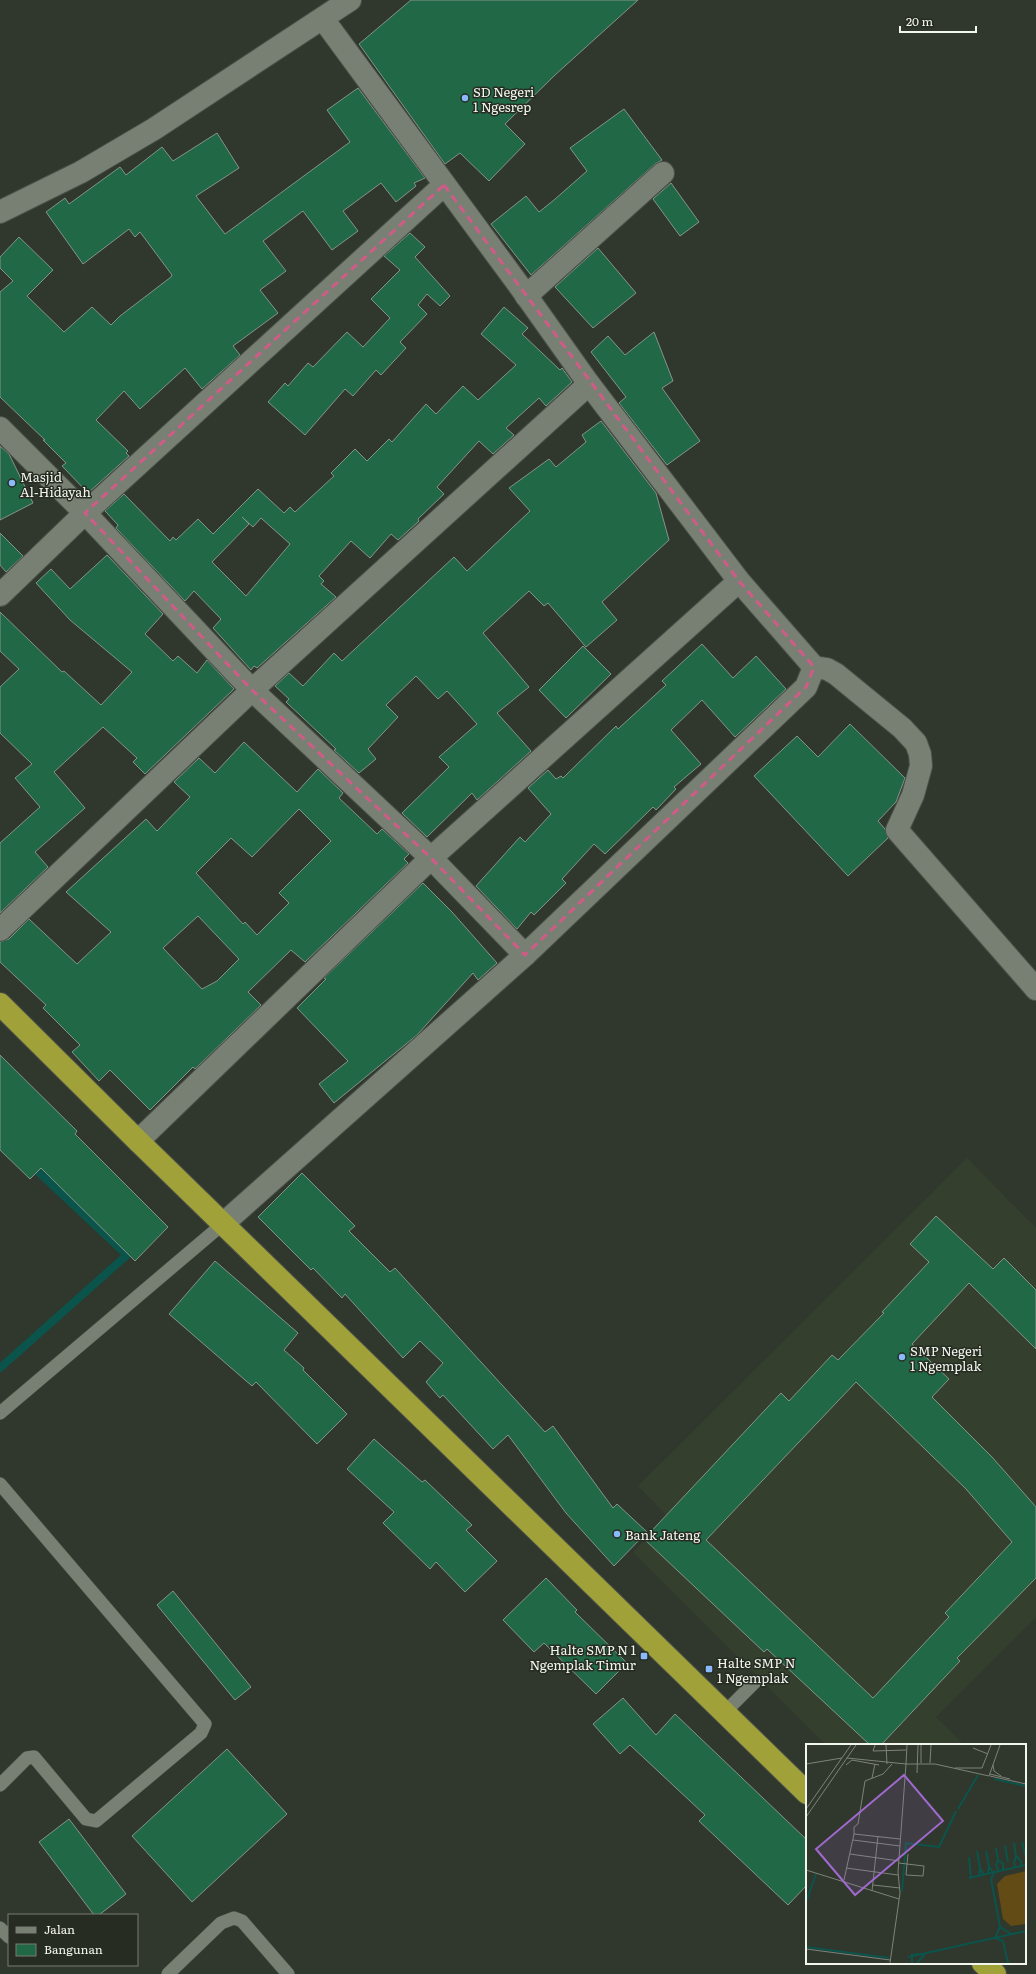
<svg xmlns="http://www.w3.org/2000/svg" width="1036" height="1974" font-family="Literata,serif">
<style>
.built{fill:#343f2e}
.lines{fill:none;stroke-linecap:round;stroke-linejoin:round}
.stream{stroke:#0b544c;stroke-width:8}
.building{fill:#206846;stroke:#85948b;fill-rule:evenodd}
.lane-casing{stroke:#4c5249;stroke-width:14}
.street-casing{stroke:#4c5249;stroke-width:24}
.highway-casing{stroke:#4c5249;stroke-width:24}
.lane{stroke:#788073;stroke-width:13}
.street{stroke:#788073;stroke-width:22}
.highway{stroke:#a0a139;stroke-width:22}
.marked{fill:none;stroke:#d05b87;stroke-width:3;stroke-dasharray:8 5;stroke-linejoin:round}
.poi-dot{fill:#8bbafc;stroke:#262c22;stroke-width:1.5}
.labels{text-anchor:middle;dominant-baseline:central;stroke-width:3;stroke-linejoin:round;paint-order:stroke}
.poi-label{font-size:13px;fill:#f2f6ef;stroke:#262c22;text-anchor:start}
.inset-river{fill:none;stroke:#0b544c;stroke-width:2}
.inset-road{fill:none;stroke:#7e837a;stroke-width:1}
.view{fill:#9f69cd;fill-opacity:0.15;stroke:#9f69cd;stroke-width:2}
.inset-edge{fill:none;stroke:#f2f6ef;stroke-width:2}
</style>
<rect width="100%" height="100%" fill="#30372c"/>
<path class="built" d="M 967,1158 L 1036,1228 L 1036,1617 L 936,1717 L 964,1745 L 826,1745 L 633,1552 L 668,1517 L 638,1486 Z"/>
<g class="lines">
<path class="stream" d="M 0,1368 L 127,1255 L 30,1164"/>
</g>
<g class="building">
<path d="M 411,0 L 638,0 L 555,75 L 505,124 L 525,144 L 489,181 L 460,153 L 445,164 L 359,44 Z"/>
<path d="M 358,88 L 425,178 L 414,183 L 416,186 L 396,202 L 381,183 L 343,211 L 358,231 L 332,250 L 303,211 L 263,241 L 286,271 L 260,290 L 278,313 L 233,346 L 240,355 L 202,389 L 185,368 L 140,409 L 124,391 L 96,420 L 128,451 L 126,453 L 129,456 L 88,493 L 62,466 L 66,463 L 43,440 L 45,440 L 0,397 L 0,292 L 13,281 L 0,268 L 0,257 L 19,237 L 53,270 L 27,296 L 64,332 L 92,307 L 111,325 L 120,316 L 171,277 L 172,275 L 140,232 L 135,237 L 129,229 L 83,264 L 46,212 L 65,198 L 69,204 L 120,167 L 126,175 L 162,147 L 173,161 L 217,133 L 239,168 L 196,196 L 225,234 L 350,142 L 327,110 Z"/>
<path d="M 624,109 L 662,160 L 655,164 L 531,275 L 491,224 L 526,196 L 539,212 L 554,200 L 587,171 L 570,148 Z"/>
<path d="M 671,183 L 699,222 L 680,236 L 653,199 Z"/>
<path d="M 410,233 L 425,247 L 415,257 L 450,296 L 440,306 L 427,294 L 418,305 L 427,314 L 400,342 L 406,348 L 381,375 L 376,370 L 353,396 L 345,389 L 305,435 L 268,402 L 285,383 L 288,386 L 308,363 L 313,367 L 347,332 L 363,347 L 390,318 L 371,299 L 400,270 L 384,256 Z"/>
<path d="M 598,248 L 636,293 L 593,328 L 555,287 Z"/>
<path d="M 504,307 L 528,328 L 522,334 L 560,370 L 562,368 L 572,382 L 546,406 L 539,398 L 506,428 L 514,435 L 493,454 L 479,441 L 437,487 L 444,494 L 418,519 L 419,521 L 398,540 L 391,534 L 370,558 L 351,541 L 319,576 L 324,581 L 321,584 L 336,597 L 257,668 L 254,666 L 251,670 L 213,628 L 221,619 L 194,591 L 185,601 L 116,528 L 118,525 L 105,511 L 124,494 L 170,541 L 173,537 L 176,540 L 198,519 L 213,534 L 258,489 L 284,513 L 290,507 L 295,512 L 334,476 L 331,473 L 355,449 L 367,461 L 389,439 L 392,442 L 426,404 L 436,414 L 463,386 L 478,400 L 516,365 L 481,334 ZM 242,517 L 253,527 L 261,518 L 290,544 L 246,596 L 212,562 L 249,524 Z"/>
<path d="M 654,332 L 673,381 L 662,388 L 700,441 L 667,465 L 619,403 L 626,397 L 591,352 L 608,336 L 625,355 Z"/>
<path d="M 601,421 L 656,493 L 669,540 L 602,602 L 617,620 L 586,647 L 548,603 L 544,606 L 529,591 L 483,633 L 529,687 L 497,713 L 531,751 L 477,800 L 472,793 L 427,837 L 402,813 L 449,767 L 439,757 L 477,724 L 447,691 L 438,699 L 416,676 L 386,705 L 398,717 L 368,749 L 376,759 L 359,773 L 334,750 L 336,749 L 286,702 L 289,699 L 275,686 L 289,673 L 303,686 L 334,653 L 342,661 L 454,557 L 467,571 L 530,511 L 509,488 L 549,459 L 556,467 L 586,442 L 582,435 Z"/>
<path d="M 0,446 L 9,454 L 33,503 L 0,520 Z"/>
<path d="M 0,533 L 23,556 L 6,572 L 0,565 Z"/>
<path d="M 107,555 L 163,614 L 145,634 L 173,661 L 178,656 L 197,673 L 207,660 L 234,689 L 145,774 L 133,762 L 137,758 L 103,727 L 54,772 L 85,808 L 35,852 L 48,867 L 0,913 L 0,843 L 40,807 L 15,778 L 32,764 L 0,733 L 0,687 L 19,669 L 0,651 L 0,612 L 62,672 L 64,671 L 101,705 L 132,672 L 70,620 L 36,583 L 51,569 L 70,589 Z"/>
<path d="M 702,644 L 733,678 L 756,656 L 786,689 L 735,737 L 702,700 L 671,730 L 701,764 L 674,787 L 676,789 L 656,810 L 653,807 L 605,854 L 594,844 L 562,879 L 566,883 L 534,915 L 531,912 L 517,929 L 476,886 L 520,837 L 525,842 L 551,814 L 528,788 L 548,770 L 556,779 L 561,776 L 563,778 L 616,726 L 618,729 L 666,685 L 662,681 Z"/>
<path d="M 583,646 L 611,674 L 566,718 L 539,690 Z"/>
<path d="M 850,724 L 905,778 L 896,802 L 878,821 L 885,829 L 888,838 L 848,876 L 754,776 L 797,736 L 818,757 Z"/>
<path d="M 244,742 L 297,792 L 318,769 L 343,793 L 339,798 L 377,834 L 382,829 L 409,854 L 404,859 L 408,863 L 305,962 L 291,950 L 248,992 L 261,1005 L 195,1069 L 193,1067 L 150,1110 L 110,1070 L 99,1081 L 72,1052 L 80,1045 L 43,1008 L 46,1005 L 0,962 L 0,942 L 9,939 L 29,919 L 77,964 L 111,932 L 66,892 L 146,819 L 157,831 L 190,797 L 174,782 L 199,758 L 215,773 ZM 299,809 L 331,841 L 279,893 L 289,903 L 257,935 L 245,922 L 243,924 L 196,873 L 231,838 L 252,857 ZM 198,916 L 239,959 L 217,981 L 202,989 L 163,948 Z"/>
<path d="M 423,883 L 452,912 L 497,963 L 478,980 L 473,973 L 417,1035 L 334,1103 L 319,1084 L 348,1061 L 297,1008 L 326,979 L 324,978 Z"/>
<path d="M 0,1055 L 77,1131 L 75,1134 L 168,1227 L 135,1261 L 41,1168 L 30,1179 L 0,1150 Z"/>
<path d="M 302,1173 L 355,1226 L 349,1231 L 390,1272 L 395,1268 L 545,1432 L 553,1426 L 613,1508 L 617,1504 L 647,1532 L 614,1566 L 566,1513 L 508,1435 L 493,1449 L 443,1395 L 440,1398 L 426,1382 L 443,1363 L 420,1341 L 403,1358 L 345,1294 L 342,1298 L 313,1268 L 311,1270 L 258,1217 Z"/>
<path d="M 936,1216 L 993,1269 L 1004,1258 L 1036,1290 L 1036,1349 L 969,1283 L 912,1344 L 949,1379 L 932,1397 L 992,1457 L 1036,1507 L 1036,1578 L 957,1658 L 960,1661 L 881,1745 L 870,1745 L 767,1649 L 764,1652 L 644,1539 L 781,1393 L 789,1401 L 832,1355 L 838,1360 L 884,1313 L 882,1312 L 929,1262 L 910,1244 ZM 856,1382 L 966,1489 L 1012,1542 L 945,1613 L 949,1617 L 873,1698 L 706,1540 Z"/>
<path d="M 215,1261 L 298,1333 L 284,1350 L 304,1368 L 303,1370 L 347,1414 L 317,1444 L 256,1382 L 252,1386 L 169,1314 Z"/>
<path d="M 374,1439 L 422,1482 L 425,1480 L 472,1525 L 466,1530 L 497,1561 L 465,1592 L 436,1562 L 430,1569 L 383,1523 L 394,1512 L 347,1469 Z"/>
<path d="M 546,1578 L 577,1610 L 575,1612 L 627,1663 L 596,1694 L 544,1643 L 534,1652 L 503,1620 Z"/>
<path d="M 173,1591 L 251,1687 L 235,1700 L 157,1605 Z"/>
<path d="M 623,1698 L 656,1735 L 675,1714 L 807,1840 L 807,1885 L 788,1905 L 699,1821 L 705,1815 L 630,1745 L 620,1754 L 593,1724 Z"/>
<path d="M 227,1749 L 287,1814 L 192,1902 L 132,1836 Z"/>
<path d="M 69,1819 L 126,1894 L 99,1915 L 94,1915 L 39,1842 Z"/>
</g>
<g class="lines">
<g class="lane-casing">
<g id="lane">
<path d="M 0,1413 L 224,1223"/>
<path d="M 0,1484 L 205,1724 L 201,1733 L 96,1821 L 86,1819 L 34,1757 L 27,1758 L 0,1785"/>
<path d="M 724,1713 L 755,1682"/>
<path d="M 0,1928 L 9,1937"/>
<path d="M 168,1974 L 221,1923 L 234,1918 L 242,1921 L 288,1974"/>
</g>
</g>
<g class="street-casing">
<g id="street">
<path d="M 0,212 L 81,172 L 154,129 L 350,0"/>
<path d="M 526,296 L 663,173"/>
<path d="M 0,428 L 85,513 L 252,690 L 431,858 L 525,955"/>
<path d="M 0,595 L 85,513 L 444,185"/>
<path d="M 814,667 L 827,669 L 836,674 L 902,728 L 916,743 L 920,754 L 921,766 L 913,795 L 897,830 L 1036,989"/>
<path d="M 0,930 L 252,690 L 589,384"/>
<path d="M 138,1141 L 431,858 L 739,581"/>
<path d="M 224,1223 L 525,955 L 806,687 L 814,667 L 739,581 L 589,384 L 518,284 L 323,19"/>
</g>
</g>
<g class="highway-casing">
<g id="highway">
<path d="M 0,1004 L 138,1141 L 807,1793"/>
<path d="M 983,1963 L 995,1974"/>
</g>
</g>
<use href="#lane" class="lane"/>
<use href="#street" class="street"/>
<use href="#highway" class="highway"/>
</g>
<path class="marked" d="M 444,185 L 739,581 L 814,667 L 806,687 L 525,955 L 431,858 L 252,690 L 85,513 Z"/>
<g class="poi-dot">
<circle cx="465" cy="98" r="4"/>
<circle cx="12" cy="483" r="4"/>
<circle cx="902" cy="1357" r="4"/>
<circle cx="617" cy="1534" r="4"/>
<rect x="640" y="1652" width="8" height="8" rx="2"/>
<rect x="705" y="1665" width="8" height="8" rx="2"/>
</g>
<g class="labels">
<g class="poi-label">
<text x="473" y="91">SD Negeri<tspan x="473" dy="15">1 Ngesrep</tspan></text>
<text x="20" y="476">Masjid<tspan x="20" dy="15">Al-Hidayah</tspan></text>
<text x="910" y="1350">SMP Negeri<tspan x="910" dy="15">1 Ngemplak</tspan></text>
<text x="625" y="1534">Bank Jateng</text>
<text x="636" y="1649" text-anchor="end">Halte SMP N 1<tspan x="636" dy="15">Ngemplak Timur</tspan></text>
<text x="717" y="1662">Halte SMP N<tspan x="717" dy="15">1 Ngemplak</tspan></text>
</g>
</g>
<g transform="translate(806 1744)">
<rect width="220" height="220" fill="#30372c"/>
<path d="M 220,127 L 220,180 L 205,182 L 197,175 L 191,140 L 199,132 Z" fill="#624b15"/>
<path class="inset-river" d="M 188,35 L 220,42M 152,65 L 172,31M 216,98 L 220,114M 208,99 L 210,112M 199,101 L 202,118M 190,104 L 192,116M 171,107 L 174,124M 180,107 L 183,122M 163,113 L 165,134M 210,124 L 208,119 L 210,112 L 215,117 L 215,123M 193,128 L 190,121 L 192,116 L 197,120 L 197,127M 188,129 L 185,135 L 194,183 L 189,194 L 197,197 L 202,219M 182,130 L 183,122 L 187,129M 173,132 L 174,124 L 178,131M 163,134 L 220,121M 96,147 L 100,99 L 133,103 L 150,67M 0,158 L 10,130M 194,183 L 205,190M 0,203 L 83,214M 102,213 L 220,187M 106,219 L 106,211 L 115,210M 111,219 L 119,210"/>
<path class="inset-road" d="M 69,1 L 67,7 L 100,6M 80,1 L 81,20M 167,4 L 182,10M 41,14 L 100,20M 115,19 L 115,1M 124,19 L 125,1M 0,20 L 36,14M 100,20 L 101,1M 40,21 L 46,16 L 73,21M 187,21 L 188,27 L 195,32M 149,24 L 176,24 L 185,1M 111,29 L 112,1M 184,30 L 204,35M 184,32 L 220,40M 66,34 L 69,20M 0,65 L 45,1M 0,73 L 50,1M 48,90 L 48,83 L 52,80 L 59,37 L 77,30 L 86,20M 47,96 L 94,102M 44,110 L 93,117M 93,119 L 101,120 L 118,122 L 117,132 L 100,131 L 101,120 L 102,110M 40,124 L 92,131M 0,126 L 93,155M 38,136 L 48,90 L 94,95M 67,141 L 94,144M 66,147 L 72,92M 0,205 L 84,216M 84,219 L 94,149 L 92,128 L 100,20 L 129,20 L 183,32 L 194,1"/>
<path class="view" d="M 98,31 L 137,77 L 49,151 L 10,105 Z"/>
<rect width="220" height="220" class="inset-edge"/>
</g>
<rect x="8" y="1914" width="130" height="52" fill="#262c22" stroke="#787d74"/>
<rect x="16" y="1927" width="20" height="6" fill="#788073" stroke="#787d74"/>
<text x="44" y="1934" font-size="12" fill="#f2f6ef">Jalan</text>
<rect x="16" y="1944" width="20" height="12" fill="#206846" stroke="#787d74"/>
<text x="44" y="1954" font-size="12" fill="#f2f6ef">Bangunan</text>
<path d="M900 26v6h76v-6" fill="none" stroke="#f2f6ef" stroke-width="2"/>
<text x="906" y="26" font-size="12" fill="#f2f6ef" stroke="#262c22" stroke-width="3" paint-order="stroke">20 m</text>
</svg>
